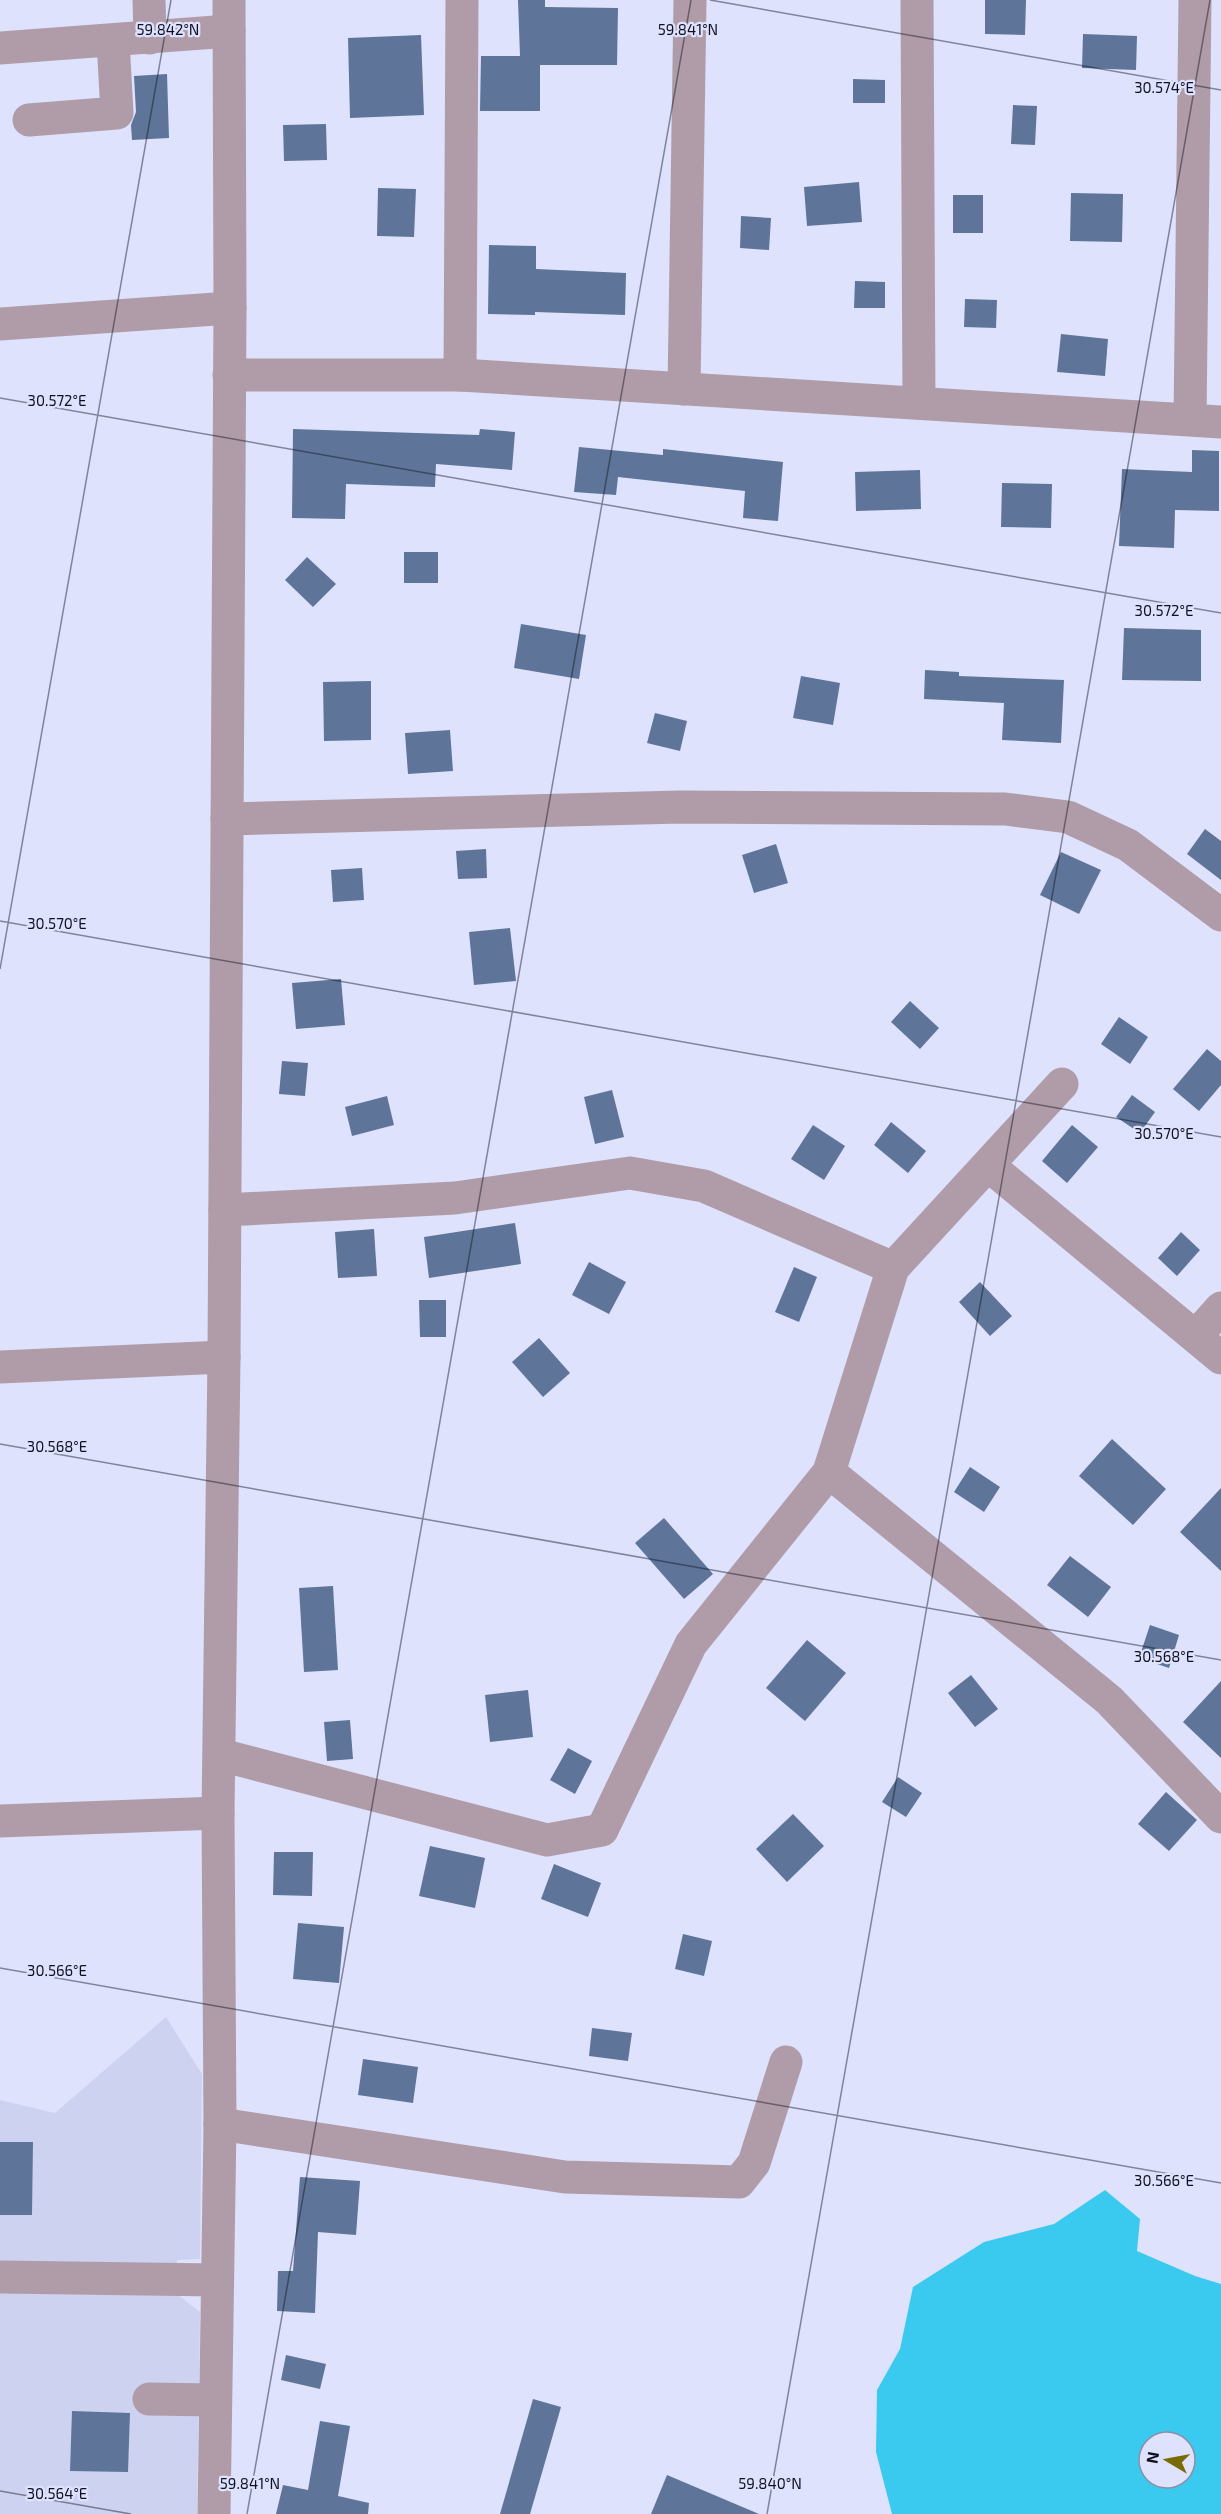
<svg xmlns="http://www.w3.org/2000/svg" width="1221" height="2514" font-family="'Exo 2',sans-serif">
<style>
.built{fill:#ced2f1}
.water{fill:#3bcaef;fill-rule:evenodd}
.building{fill:#5e7599}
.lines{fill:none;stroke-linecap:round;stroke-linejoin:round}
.minor{stroke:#b09ca8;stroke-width:33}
.ticks{fill:none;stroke:#101120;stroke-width:1.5;stroke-opacity:0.45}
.ticks-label{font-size:15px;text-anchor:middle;fill:#101120;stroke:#dee2fd;stroke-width:4.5;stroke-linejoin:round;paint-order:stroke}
</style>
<rect width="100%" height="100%" fill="#dee2fd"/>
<path class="built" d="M 166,2017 L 202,2074 L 200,2259 L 177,2260 L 177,2294 L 200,2312 L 197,2514 L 0,2514 L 0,2100 L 55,2113 Z"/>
<path class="water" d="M 1105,2190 L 1140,2219 L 1137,2251 L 1195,2276 L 1221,2284 L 1221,2514 L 892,2514 L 876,2452 L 877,2390 L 900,2349 L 913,2287 L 984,2242 L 1054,2224 ZM 1149,2442 L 1185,2442 L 1185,2478 L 1149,2478 Z"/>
<g class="building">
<path d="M 518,0 L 545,0 L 545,7 L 618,8 L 617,65 L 540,65 L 540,111 L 480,111 L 481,56 L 520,56 Z"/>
<path d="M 985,0 L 1026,0 L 1025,35 L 985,34 Z"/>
<path d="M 1083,34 L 1137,36 L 1136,70 L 1082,68 Z"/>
<path d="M 421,35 L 424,115 L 350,118 L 348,38 Z"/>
<path d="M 167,74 L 169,138 L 132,140 L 131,125 L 136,112 L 134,76 Z"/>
<path d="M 853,79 L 885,80 L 885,103 L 853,103 Z"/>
<path d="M 1013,105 L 1037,106 L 1035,145 L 1011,144 Z"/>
<path d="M 326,124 L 327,160 L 284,161 L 283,125 Z"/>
<path d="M 859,182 L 862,222 L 807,226 L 804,187 Z"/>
<path d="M 378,188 L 416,189 L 414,237 L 377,236 Z"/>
<path d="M 1071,193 L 1123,194 L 1122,242 L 1070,241 Z"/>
<rect x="953" y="195" width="30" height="38"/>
<path d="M 741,216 L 771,218 L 769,250 L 740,248 Z"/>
<path d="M 489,245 L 536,246 L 536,269 L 626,273 L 625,315 L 535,312 L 535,315 L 488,314 Z"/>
<path d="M 855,281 L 885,282 L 885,308 L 854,308 Z"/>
<path d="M 965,299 L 997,300 L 996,328 L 964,327 Z"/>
<path d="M 1061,334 L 1108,339 L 1105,376 L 1057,372 Z"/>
<path d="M 293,429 L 479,435 L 480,429 L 515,432 L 512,470 L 436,464 L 435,487 L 346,484 L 345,519 L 292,518 Z"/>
<path d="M 579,447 L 663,455 L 663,449 L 783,462 L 778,521 L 743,518 L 745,491 L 618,477 L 616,495 L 574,492 Z"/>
<path d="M 1192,450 L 1219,451 L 1219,511 L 1175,510 L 1174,548 L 1119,546 L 1122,469 L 1192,472 Z"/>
<path d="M 920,470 L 921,509 L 856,511 L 855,472 Z"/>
<path d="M 1002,483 L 1052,484 L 1051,528 L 1001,527 Z"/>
<rect x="404" y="552" width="34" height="31"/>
<path d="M 307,557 L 336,584 L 313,607 L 285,580 Z"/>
<path d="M 521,624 L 586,635 L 579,679 L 514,668 Z"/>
<path d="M 1124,628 L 1201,630 L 1201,681 L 1122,680 Z"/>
<path d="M 925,670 L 959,672 L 959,676 L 1064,680 L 1061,743 L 1002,740 L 1004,703 L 924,699 Z"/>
<path d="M 801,676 L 840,683 L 833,725 L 793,718 Z"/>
<path d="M 371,681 L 371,740 L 324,741 L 323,682 Z"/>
<path d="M 655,713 L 687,721 L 680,751 L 647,743 Z"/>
<path d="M 450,730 L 453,771 L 408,774 L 405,733 Z"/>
<path d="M 1205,829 L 1221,841 L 1221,880 L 1187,854 Z"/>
<path d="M 776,844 L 788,883 L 754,893 L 742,855 Z"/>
<path d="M 486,849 L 487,878 L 458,879 L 456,851 Z"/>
<path d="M 1061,852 L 1101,870 L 1079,914 L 1040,895 Z"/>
<path d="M 362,868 L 364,900 L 333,902 L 331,870 Z"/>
<path d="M 510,928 L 516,981 L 474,985 L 469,932 Z"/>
<path d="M 341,979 L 345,1025 L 296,1029 L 292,983 Z"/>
<path d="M 910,1001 L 939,1028 L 920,1049 L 891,1022 Z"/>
<path d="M 1119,1017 L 1148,1037 L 1130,1064 L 1101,1044 Z"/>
<path d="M 1207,1049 L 1221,1061 L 1221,1085 L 1199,1111 L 1173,1089 Z"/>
<path d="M 282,1061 L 308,1063 L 305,1096 L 279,1094 Z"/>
<path d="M 612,1090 L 624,1137 L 595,1144 L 584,1097 Z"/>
<path d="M 1132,1095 L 1155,1112 L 1140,1133 L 1116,1117 Z"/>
<path d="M 387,1096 L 394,1125 L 352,1136 L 345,1107 Z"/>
<path d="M 891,1122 L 926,1151 L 908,1173 L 874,1145 Z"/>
<path d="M 813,1125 L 845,1146 L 824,1180 L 791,1159 Z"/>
<path d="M 1072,1125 L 1098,1147 L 1067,1183 L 1042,1161 Z"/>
<path d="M 515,1223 L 521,1264 L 429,1278 L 424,1237 Z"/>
<path d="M 374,1229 L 377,1276 L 338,1278 L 335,1232 Z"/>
<path d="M 1181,1232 L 1200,1250 L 1177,1276 L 1158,1258 Z"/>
<path d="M 589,1262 L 626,1282 L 609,1314 L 572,1295 Z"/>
<path d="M 794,1267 L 817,1277 L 799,1322 L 775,1312 Z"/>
<path d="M 980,1282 L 1012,1316 L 990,1336 L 959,1302 Z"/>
<path d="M 419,1300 L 446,1300 L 446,1337 L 420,1337 Z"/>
<path d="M 539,1338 L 570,1373 L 543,1397 L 512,1362 Z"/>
<path d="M 1112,1439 L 1166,1489 L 1133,1525 L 1079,1476 Z"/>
<path d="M 970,1467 L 1000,1487 L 984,1512 L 954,1492 Z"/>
<path d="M 1221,1488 L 1221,1571 L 1180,1532 Z"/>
<path d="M 664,1518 L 713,1574 L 684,1599 L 635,1543 Z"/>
<path d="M 1070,1556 L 1111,1587 L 1088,1617 L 1047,1585 Z"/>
<path d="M 333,1586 L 338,1670 L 304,1672 L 299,1588 Z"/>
<path d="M 1150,1625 L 1179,1635 L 1169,1668 L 1139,1658 Z"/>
<path d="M 807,1640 L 846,1673 L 805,1721 L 766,1688 Z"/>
<path d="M 971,1675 L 998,1709 L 975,1727 L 948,1693 Z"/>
<path d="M 1221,1681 L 1221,1758 L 1183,1722 Z"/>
<path d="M 528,1690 L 533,1737 L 490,1742 L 485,1695 Z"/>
<path d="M 350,1720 L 353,1759 L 327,1761 L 324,1722 Z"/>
<path d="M 568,1748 L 592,1761 L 575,1794 L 550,1780 Z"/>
<path d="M 898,1777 L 922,1793 L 906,1817 L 882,1802 Z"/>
<path d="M 1166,1792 L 1197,1820 L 1169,1851 L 1138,1824 Z"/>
<path d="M 793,1814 L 824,1846 L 787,1882 L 756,1849 Z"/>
<path d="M 430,1846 L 485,1858 L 475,1908 L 419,1896 Z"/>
<path d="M 274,1852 L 313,1852 L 312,1896 L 273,1895 Z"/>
<path d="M 554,1864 L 601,1883 L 588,1917 L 541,1899 Z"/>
<path d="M 298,1923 L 344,1927 L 339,1983 L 293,1979 Z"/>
<path d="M 683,1934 L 712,1941 L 704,1976 L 675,1969 Z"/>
<path d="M 592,2028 L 632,2033 L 628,2061 L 589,2056 Z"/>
<path d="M 363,2059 L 418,2067 L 413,2103 L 358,2095 Z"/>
<path d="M 0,2142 L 33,2142 L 32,2215 L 0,2215 Z"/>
<path d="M 300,2177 L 360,2181 L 356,2235 L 318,2232 L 315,2313 L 277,2311 L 278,2271 L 293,2271 Z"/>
<path d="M 286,2355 L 326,2364 L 320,2389 L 281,2380 Z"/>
<path d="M 533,2399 L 561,2407 L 530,2514 L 500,2514 Z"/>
<path d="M 72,2411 L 130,2413 L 128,2472 L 70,2471 Z"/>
<path d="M 320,2421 L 350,2426 L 338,2496 L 369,2503 L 368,2514 L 276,2514 L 283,2485 L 308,2490 Z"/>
<path d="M 667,2475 L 759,2514 L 651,2514 Z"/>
</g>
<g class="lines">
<g class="minor">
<path d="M 149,0 L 150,38"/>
<path d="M 917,0 L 919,403"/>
<path d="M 0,48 L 229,31"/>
<path d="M 29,120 L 117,113 L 113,41"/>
<path d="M 0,324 L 230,308"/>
<path d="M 229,375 L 460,375 L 1221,422"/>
<path d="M 460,375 L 462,0"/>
<path d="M 684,389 L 690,0"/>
<path d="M 1190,419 L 1195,0"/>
<path d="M 227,819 L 680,807 L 1005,809 L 1068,817 L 1128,845 L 1221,915"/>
<path d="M 988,1165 L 1221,1358"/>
<path d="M 225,1210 L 455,1198 L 630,1173 L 704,1186 L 893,1268"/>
<path d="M 1196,1336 L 1221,1308"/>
<path d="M 0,1367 L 224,1357"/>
<path d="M 829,1472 L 1109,1700 L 1221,1817"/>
<path d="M 221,1755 L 547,1840 L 602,1830 L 691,1644 L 829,1472 L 893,1268 L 1062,1084"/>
<path d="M 0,1821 L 218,1813"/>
<path d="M 220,2124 L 565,2177 L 739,2182 L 754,2163 L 786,2062"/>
<path d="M 0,2277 L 217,2280"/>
<path d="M 149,2399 L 215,2400"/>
<path d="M 214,2514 L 220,2124 L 218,1813 L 224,1357 L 230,308 L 229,0"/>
</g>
</g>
<path class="ticks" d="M 710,0 L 1221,90M 0,398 L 1221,613M 0,921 L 1221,1137M 0,969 L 171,0M 0,1444 L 1221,1660M 0,1968 L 1221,2183M 0,2491 L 131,2514M 247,2514 L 691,0M 767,2514 L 1210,0"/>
<g class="ticks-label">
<text x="168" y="35">59.842°N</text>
<text x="688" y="35">59.841°N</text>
<text x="1164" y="93">30.574°E</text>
<text x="57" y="406">30.572°E</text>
<text x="1164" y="616">30.572°E</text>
<text x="57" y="929">30.570°E</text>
<text x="1164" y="1139">30.570°E</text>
<text x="57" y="1452">30.568°E</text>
<text x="1164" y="1662">30.568°E</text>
<text x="57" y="1976">30.566°E</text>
<text x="1164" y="2186">30.566°E</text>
<text x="250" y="2489">59.841°N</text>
<text x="770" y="2489">59.840°N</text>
<text x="57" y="2499">30.564°E</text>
</g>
<g transform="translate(1167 2460) rotate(280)"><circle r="28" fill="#dee2fd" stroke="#8c8ea5" stroke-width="1.5"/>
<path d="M0-4.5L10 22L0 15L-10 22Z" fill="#796a02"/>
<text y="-9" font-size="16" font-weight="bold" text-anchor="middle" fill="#101120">N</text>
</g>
</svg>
